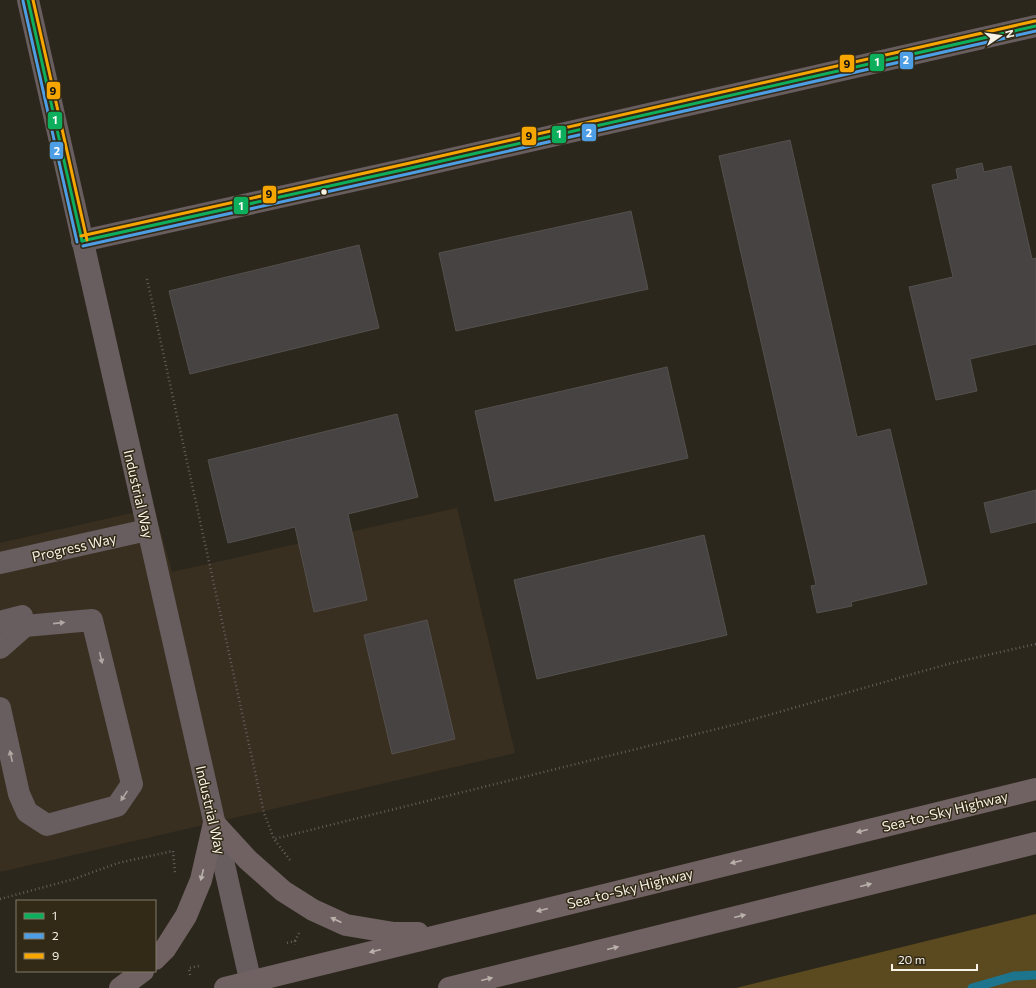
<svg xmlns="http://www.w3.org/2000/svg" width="1036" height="988" font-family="Commissioner,sans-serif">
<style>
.commercial{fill:#392f20}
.forest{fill:#5b4a1f}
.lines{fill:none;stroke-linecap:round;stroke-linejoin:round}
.stream{stroke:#1c758c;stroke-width:9}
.building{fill:#474342;stroke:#54504e}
.path{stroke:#675e5d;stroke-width:2.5;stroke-dasharray:1 3;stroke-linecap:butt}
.minor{stroke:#685d5f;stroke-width:22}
.highway{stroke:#706262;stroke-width:22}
.bus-1-casing{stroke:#322a16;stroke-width:6}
.bus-2-casing{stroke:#322a16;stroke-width:6}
.bus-3-casing{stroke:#322a16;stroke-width:6}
.bus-1{stroke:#0daf5c;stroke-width:3}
.bus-2{stroke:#4d9ee5;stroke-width:3}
.bus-3{stroke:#f7a600;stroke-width:3}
.oneway{fill:#b0a8a2}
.oneway2{fill:#bab1ab}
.bus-dot{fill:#f7f2e6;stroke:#322a16;stroke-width:1.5}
.labels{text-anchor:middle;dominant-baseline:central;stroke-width:3;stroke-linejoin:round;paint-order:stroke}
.street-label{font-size:14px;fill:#f7f2e6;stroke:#322a16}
.line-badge{stroke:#322a16;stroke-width:1.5}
.badge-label{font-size:11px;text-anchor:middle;font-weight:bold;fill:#fff}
.pale-badge-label{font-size:11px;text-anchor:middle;font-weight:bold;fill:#111}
</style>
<rect width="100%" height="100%" fill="#2c271c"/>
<path class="commercial" d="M 154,508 L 172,572 L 457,508 L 515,753 L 0,872 L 0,543 Z"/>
<path class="forest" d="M 1036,914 L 1036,988 L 736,988 Z"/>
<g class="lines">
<path class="stream" d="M 972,988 L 1014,976 L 1036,975"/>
</g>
<g class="building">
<path d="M 790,140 L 857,437 L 890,429 L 927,584 L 851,602 L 852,606 L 817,613 L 811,586 L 816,585 L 719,156 Z"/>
<path d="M 982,163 L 984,172 L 1011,166 L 1032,259 L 1036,258 L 1036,344 L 970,359 L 977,391 L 936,400 L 909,287 L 953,277 L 932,185 L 958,179 L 956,169 Z"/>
<path d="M 631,211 L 648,289 L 456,331 L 439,253 Z"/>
<path d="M 359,245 L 379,328 L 190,374 L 169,291 Z"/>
<path d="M 667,367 L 688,458 L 495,501 L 475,411 Z"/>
<path d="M 397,414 L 418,497 L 348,514 L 367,600 L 314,612 L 295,527 L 228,543 L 208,460 Z"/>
<path d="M 1036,490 L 1036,522 L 991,533 L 984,503 Z"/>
<path d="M 704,535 L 727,635 L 537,679 L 514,580 Z"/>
<path d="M 427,620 L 455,739 L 392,754 L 364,635 Z"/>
</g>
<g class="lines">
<g class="path">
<path d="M 147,279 L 264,813 L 274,839"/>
<path d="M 290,860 L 274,839 L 737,724 L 948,664 L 1036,644"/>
<path d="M 0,899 L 74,879 L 118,863 L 173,851 L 175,873"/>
<path d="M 295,941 L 299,933"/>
<path d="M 287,943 L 295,941 L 295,945"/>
<path d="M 190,975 L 189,968 L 199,966"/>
</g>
<g class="minor">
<path d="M 28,0 L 252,988"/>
<path d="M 82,241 L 411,168 L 1036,26"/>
<path d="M 0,563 L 147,530"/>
<path d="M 0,622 L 22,616"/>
<path d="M 0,648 L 25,626 L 92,620 L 132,784 L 117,806 L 47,825 L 27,812 L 19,794 L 0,708"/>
</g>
<g class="highway">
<path d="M 214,823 L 248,860 L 283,891 L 313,910 L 346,925 L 394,933 L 418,933"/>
<path d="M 155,959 L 165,949 L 186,916 L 201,880 L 214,823"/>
<path d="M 120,988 L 143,971"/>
<path d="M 225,988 L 1036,789"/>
<path d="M 449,988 L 1036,843"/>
</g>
<g class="bus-1-casing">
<g id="bus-1">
<path d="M 28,0 L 82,241"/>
<path d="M 82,241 L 411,168 L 1036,26"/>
</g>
</g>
<g class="bus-2-casing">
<g id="bus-2">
<path d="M 23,1 L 77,242"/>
<path d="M 83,246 L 412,173 L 1036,31"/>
</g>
</g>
<g class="bus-3-casing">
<g id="bus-3">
<path d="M 33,0 L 87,240"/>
<path d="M 81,236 L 410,163 L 1035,21"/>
</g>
</g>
<use href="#bus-1" class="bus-1"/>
<use href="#bus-2" class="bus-2"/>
<use href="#bus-3" class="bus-3"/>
</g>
<defs><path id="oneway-solid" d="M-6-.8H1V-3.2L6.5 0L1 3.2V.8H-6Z"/></defs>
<g class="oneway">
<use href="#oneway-solid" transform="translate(59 623) rotate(-6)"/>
<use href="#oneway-solid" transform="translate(101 658) rotate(77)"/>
<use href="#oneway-solid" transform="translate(11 756) rotate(-103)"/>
<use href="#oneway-solid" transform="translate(124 796) rotate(124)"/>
</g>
<g class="oneway2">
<use href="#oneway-solid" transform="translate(862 831) rotate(166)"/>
<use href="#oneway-solid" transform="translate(736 862) rotate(166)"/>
<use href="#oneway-solid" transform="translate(202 875) rotate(104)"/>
<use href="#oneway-solid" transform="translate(866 885) rotate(-14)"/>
<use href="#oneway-solid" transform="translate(542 910) rotate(166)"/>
<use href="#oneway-solid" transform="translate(740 916) rotate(-14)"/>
<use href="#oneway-solid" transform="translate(336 920) rotate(-156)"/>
<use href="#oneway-solid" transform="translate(613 948) rotate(-14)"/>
<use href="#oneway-solid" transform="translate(375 951) rotate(166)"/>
<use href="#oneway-solid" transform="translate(487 979) rotate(-14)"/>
</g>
<circle class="bus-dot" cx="324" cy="192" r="3.5"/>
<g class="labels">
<g class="street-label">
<text transform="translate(139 494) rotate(77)">Industrial Way</text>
<text transform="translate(74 547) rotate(-13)">Progress Way</text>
<text transform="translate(211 810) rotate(77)">Industrial Way</text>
<text transform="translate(945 811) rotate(-14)">Sea-to-Sky Highway</text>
<text transform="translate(630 888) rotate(-14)">Sea-to-Sky Highway</text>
</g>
</g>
<g class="line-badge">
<rect x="899" y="51" width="15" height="19" rx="4" fill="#4d9ee5"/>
<rect x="869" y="53" width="16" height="19" rx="4" fill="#0daf5c"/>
<rect x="839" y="54" width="16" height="19" rx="4" fill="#f7a600"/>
<rect x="46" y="81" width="15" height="19" rx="4" fill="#f7a600"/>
<rect x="47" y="111" width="16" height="19" rx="4" fill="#0daf5c"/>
<rect x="581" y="123" width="16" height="19" rx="4" fill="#4d9ee5"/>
<rect x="551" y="125" width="16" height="19" rx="4" fill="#0daf5c"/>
<rect x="521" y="126" width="16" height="20" rx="4" fill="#f7a600"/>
<rect x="49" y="141" width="15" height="19" rx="4" fill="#4d9ee5"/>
<rect x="262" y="185" width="15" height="19" rx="4" fill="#f7a600"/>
<rect x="233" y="196" width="16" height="19" rx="4" fill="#0daf5c"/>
</g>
<g class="badge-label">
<text x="906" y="64">2</text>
<text x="877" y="66">1</text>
<text x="55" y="124">1</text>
<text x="589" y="137">2</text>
<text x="559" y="138">1</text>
<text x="57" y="155">2</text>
<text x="241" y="210">1</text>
</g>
<g class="pale-badge-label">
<text x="847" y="68">9</text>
<text x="53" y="95">9</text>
<text x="529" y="140">9</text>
<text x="269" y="198">9</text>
</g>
<rect x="16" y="900" width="140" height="72" fill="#322a16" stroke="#817a69"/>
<rect x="24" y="913" width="20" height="6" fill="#0daf5c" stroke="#817a69"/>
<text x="52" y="920" font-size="12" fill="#f7f2e6">1</text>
<rect x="24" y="933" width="20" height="6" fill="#4d9ee5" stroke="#817a69"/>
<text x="52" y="940" font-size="12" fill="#f7f2e6">2</text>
<rect x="24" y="953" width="20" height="6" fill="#f7a600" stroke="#817a69"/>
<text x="52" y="960" font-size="12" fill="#f7f2e6">9</text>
<g transform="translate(1000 36) rotate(77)" stroke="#322a16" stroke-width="3" paint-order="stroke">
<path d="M0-3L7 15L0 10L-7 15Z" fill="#f7f2e6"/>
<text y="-6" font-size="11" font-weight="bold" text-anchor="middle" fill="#f7f2e6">N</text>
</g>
<path d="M892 964v6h85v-6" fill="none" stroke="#f7f2e6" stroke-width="2"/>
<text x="898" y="964" font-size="12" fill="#f7f2e6" stroke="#322a16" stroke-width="3" paint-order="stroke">20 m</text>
</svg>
